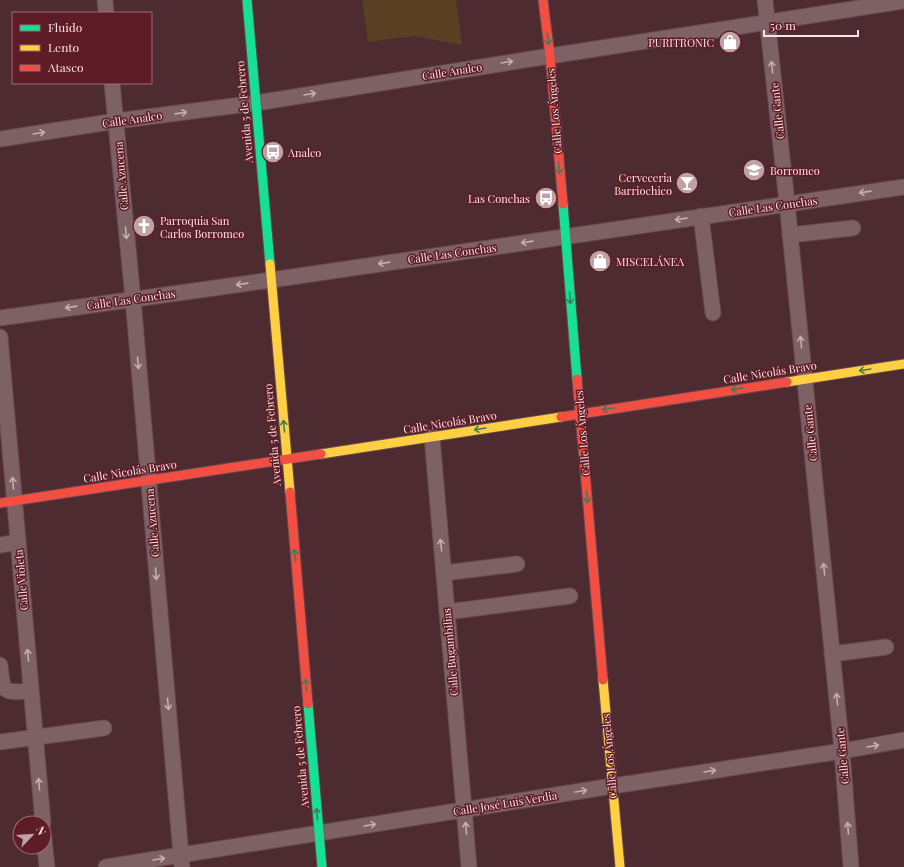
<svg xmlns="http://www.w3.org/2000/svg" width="904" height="867" font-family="'Playfair Display',serif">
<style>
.green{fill:#5a4022}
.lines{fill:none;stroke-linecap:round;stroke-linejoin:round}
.street-casing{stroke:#65494e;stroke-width:17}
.fast-casing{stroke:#65494e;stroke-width:11}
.slow-casing{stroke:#65494e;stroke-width:11}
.jam-casing{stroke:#65494e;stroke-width:11}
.street{stroke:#7d6165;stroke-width:15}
.fast{stroke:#16e098;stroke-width:9}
.slow{stroke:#ffcf43;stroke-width:9}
.jam{stroke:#f24e42;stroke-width:9}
.oneway{stroke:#3a7e5f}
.oneway2{stroke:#c9aeb1}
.labels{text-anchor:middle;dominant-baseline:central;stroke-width:3;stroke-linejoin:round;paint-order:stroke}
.poi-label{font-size:11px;fill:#fce2e3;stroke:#5d1c26;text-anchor:start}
.street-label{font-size:11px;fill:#fce2e3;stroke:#5d1c26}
</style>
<rect width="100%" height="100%" fill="#4e2b30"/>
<path class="green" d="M 362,0 L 456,0 L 462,45 L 414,36 L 368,42 Z"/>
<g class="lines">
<g class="street-casing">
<g id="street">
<path d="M 105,0 L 106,13"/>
<path d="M 765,0 L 787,203 L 842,751 L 851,867"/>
<path d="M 112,83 L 133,299 L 182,867"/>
<path d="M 0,139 L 116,121 L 256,103 L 550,56 L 904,1"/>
<path d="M 701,216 L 713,313"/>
<path d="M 790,235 L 853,228"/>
<path d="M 0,318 L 271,280 L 904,187"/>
<path d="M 0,337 L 43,823"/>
<path d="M 432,437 L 469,867"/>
<path d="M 0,545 L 18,542"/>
<path d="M 444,573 L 517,564"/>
<path d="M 447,612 L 570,596"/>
<path d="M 832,654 L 886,647"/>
<path d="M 0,665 C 3,693 2,693 31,691"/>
<path d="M 0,742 L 104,728"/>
<path d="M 44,838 L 47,867"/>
<path d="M 106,867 L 600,788 L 842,751 L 904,740"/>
</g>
</g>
<g class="fast-casing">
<g id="fast">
<path d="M 247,0 L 270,264"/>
<path d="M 563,204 L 577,379"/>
<path d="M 308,704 L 322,867"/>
</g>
</g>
<g class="slow-casing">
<g id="slow">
<path d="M 270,264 L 290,492"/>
<path d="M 787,382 L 904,364"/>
<path d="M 321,454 L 561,417"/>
<path d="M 603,680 L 620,867"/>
</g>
</g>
<g class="jam-casing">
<g id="jam">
<path d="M 543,0 L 550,56 L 563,204"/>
<path d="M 577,379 L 603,680"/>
<path d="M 561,417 L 787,382"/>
<path d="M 290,492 L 308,704"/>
<path d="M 0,503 L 321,454"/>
</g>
</g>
<use href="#street" class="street"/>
<use href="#fast" class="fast"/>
<use href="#slow" class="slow"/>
<use href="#jam" class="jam"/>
</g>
<defs><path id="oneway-shaft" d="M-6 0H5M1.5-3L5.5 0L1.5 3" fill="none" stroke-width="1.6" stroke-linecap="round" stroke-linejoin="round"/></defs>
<g class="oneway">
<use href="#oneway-shaft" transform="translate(548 39) rotate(83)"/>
<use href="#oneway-shaft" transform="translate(559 168) rotate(85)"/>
<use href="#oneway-shaft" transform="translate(570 298) rotate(85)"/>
<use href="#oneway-shaft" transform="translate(865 370) rotate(171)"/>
<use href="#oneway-shaft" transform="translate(737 389) rotate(171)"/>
<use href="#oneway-shaft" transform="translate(608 409) rotate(171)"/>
<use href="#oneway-shaft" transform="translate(284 426) rotate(-95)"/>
<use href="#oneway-shaft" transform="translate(480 429) rotate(171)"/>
<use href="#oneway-shaft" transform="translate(587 497) rotate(85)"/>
<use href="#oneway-shaft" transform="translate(295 555) rotate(-95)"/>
<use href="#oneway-shaft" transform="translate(306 685) rotate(-95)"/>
<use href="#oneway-shaft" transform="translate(317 814) rotate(-95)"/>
</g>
<g class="oneway2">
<use href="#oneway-shaft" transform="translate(507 62) rotate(-9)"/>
<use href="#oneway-shaft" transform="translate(772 67) rotate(-96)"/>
<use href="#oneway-shaft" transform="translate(310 94) rotate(-9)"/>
<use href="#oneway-shaft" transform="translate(181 113) rotate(-8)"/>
<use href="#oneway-shaft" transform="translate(39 133) rotate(-9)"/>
<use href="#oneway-shaft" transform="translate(865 192) rotate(172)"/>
<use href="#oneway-shaft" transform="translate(681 219) rotate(172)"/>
<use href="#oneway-shaft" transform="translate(126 233) rotate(85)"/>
<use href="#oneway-shaft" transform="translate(527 242) rotate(172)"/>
<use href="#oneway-shaft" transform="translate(384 263) rotate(172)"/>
<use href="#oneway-shaft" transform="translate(242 284) rotate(172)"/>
<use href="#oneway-shaft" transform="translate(71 307) rotate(172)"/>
<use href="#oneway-shaft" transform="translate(801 342) rotate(-96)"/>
<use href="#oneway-shaft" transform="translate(138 363) rotate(85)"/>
<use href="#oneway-shaft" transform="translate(13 483) rotate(-95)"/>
<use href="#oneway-shaft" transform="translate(441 545) rotate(-96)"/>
<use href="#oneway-shaft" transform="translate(824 569) rotate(-96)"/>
<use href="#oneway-shaft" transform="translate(156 574) rotate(85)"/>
<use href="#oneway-shaft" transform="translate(28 655) rotate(-95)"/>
<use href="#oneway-shaft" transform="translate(837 699) rotate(-96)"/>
<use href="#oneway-shaft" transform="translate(168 704) rotate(85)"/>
<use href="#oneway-shaft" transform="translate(873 746) rotate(-10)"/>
<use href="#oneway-shaft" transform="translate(710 771) rotate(-9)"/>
<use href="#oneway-shaft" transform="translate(39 784) rotate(-95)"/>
<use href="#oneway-shaft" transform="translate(581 791) rotate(-9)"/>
<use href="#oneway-shaft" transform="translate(370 825) rotate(-9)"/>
<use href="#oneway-shaft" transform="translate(466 828) rotate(-95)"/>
<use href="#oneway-shaft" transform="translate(848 828) rotate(-94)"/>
<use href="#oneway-shaft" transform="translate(159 859) rotate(-9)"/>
</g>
<defs>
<g id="shop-disc" transform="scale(1.15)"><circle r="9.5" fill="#bfa2a4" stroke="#5d1c26"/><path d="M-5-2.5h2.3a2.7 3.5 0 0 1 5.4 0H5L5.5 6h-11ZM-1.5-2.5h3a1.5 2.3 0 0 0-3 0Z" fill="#fff"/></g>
<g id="bus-disc" transform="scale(1.15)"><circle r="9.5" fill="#bfa2a4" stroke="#5d1c26"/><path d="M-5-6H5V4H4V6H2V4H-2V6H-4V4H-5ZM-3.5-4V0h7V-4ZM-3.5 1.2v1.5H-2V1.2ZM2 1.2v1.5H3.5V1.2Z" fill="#fff"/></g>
<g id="school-disc" transform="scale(1.15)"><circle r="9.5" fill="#bfa2a4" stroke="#5d1c26"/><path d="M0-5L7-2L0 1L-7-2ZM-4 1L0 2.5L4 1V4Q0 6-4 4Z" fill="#fff"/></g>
<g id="bar-disc" transform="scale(1.15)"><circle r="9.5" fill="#bfa2a4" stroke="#5d1c26"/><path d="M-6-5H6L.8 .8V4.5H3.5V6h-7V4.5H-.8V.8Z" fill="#fff"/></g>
<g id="church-disc" transform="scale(1.15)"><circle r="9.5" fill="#bfa2a4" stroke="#5d1c26"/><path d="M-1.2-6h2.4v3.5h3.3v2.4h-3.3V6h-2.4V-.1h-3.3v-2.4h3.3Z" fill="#fff"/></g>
</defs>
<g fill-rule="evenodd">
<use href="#shop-disc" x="730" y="42"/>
<use href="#bus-disc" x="273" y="152"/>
<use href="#school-disc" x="754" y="170"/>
<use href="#bar-disc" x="687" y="183"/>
<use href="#bus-disc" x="546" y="198"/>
<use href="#church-disc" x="144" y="226"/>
<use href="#shop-disc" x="600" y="261"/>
</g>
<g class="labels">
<g class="poi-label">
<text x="714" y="42" text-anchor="end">PURITRONIC</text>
<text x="288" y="152">Analco</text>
<text x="770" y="170">Borromeo</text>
<text x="672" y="177" text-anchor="end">Cerveceria<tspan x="672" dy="13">Barriochico</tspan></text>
<text x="530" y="198" text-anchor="end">Las Conchas</text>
<text x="160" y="220">Parroquia San<tspan x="160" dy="13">Carlos Borromeo</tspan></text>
<text x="616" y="261">MISCELÁNEA</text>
</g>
<g class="street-label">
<text transform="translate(452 71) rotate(-9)">Calle Analco</text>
<text transform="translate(554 111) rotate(-95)">Calle Los Ángeles</text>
<text transform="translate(777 111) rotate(-96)">Calle Gante</text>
<text transform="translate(244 112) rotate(-95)">Avenida 5 de Febrero</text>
<text transform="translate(132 119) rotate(-8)">Calle Analco</text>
<text transform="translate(121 176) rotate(-95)">Calle Azucena</text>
<text transform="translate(773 206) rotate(-8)">Calle Las Conchas</text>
<text transform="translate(452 253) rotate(-8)">Calle Las Conchas</text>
<text transform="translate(131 299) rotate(-8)">Calle Las Conchas</text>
<text transform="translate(770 372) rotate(-9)">Calle Nicolás Bravo</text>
<text transform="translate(450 422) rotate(-9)">Calle Nicolás Bravo</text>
<text transform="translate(582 433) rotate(-95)">Calle Los Ángeles</text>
<text transform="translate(810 433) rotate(-96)">Calle Gante</text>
<text transform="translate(272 435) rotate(-95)">Avenida 5 de Febrero</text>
<text transform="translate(130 471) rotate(-9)">Calle Nicolás Bravo</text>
<text transform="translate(152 523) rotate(-95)">Calle Azucena</text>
<text transform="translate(21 580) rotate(-95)">Calle Violeta</text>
<text transform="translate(450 652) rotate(-95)">Calle Bugambilias</text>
<text transform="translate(609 756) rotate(-95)">Calle Los Ángeles</text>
<text transform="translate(842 756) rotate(-95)">Calle Gante</text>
<text transform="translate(300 757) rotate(-95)">Avenida 5 de Febrero</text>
<text transform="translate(505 803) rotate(-9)">Calle José Luis Verdia</text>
</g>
</g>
<rect x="12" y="12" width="140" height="72" fill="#5d1c26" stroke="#9d6b72"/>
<rect x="20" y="25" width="20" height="6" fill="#16e098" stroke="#9d6b72"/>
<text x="48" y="32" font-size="12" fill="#fce2e3">Fluido</text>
<rect x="20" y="45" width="20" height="6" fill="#ffcf43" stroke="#9d6b72"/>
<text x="48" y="52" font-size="12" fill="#fce2e3">Lento</text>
<rect x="20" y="65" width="20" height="6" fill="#f24e42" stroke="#9d6b72"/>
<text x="48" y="72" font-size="12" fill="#fce2e3">Atasco</text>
<g transform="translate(32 835) rotate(65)"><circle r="19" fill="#5d1c26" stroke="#9d6b72"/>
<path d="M0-3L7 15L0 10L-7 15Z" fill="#bfa2a4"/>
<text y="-6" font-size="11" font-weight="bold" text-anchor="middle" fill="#fce2e3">N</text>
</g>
<path d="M764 30v6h94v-6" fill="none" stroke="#fce2e3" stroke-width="2"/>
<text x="770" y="30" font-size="12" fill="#fce2e3" stroke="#5d1c26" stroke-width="3" paint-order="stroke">50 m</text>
</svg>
